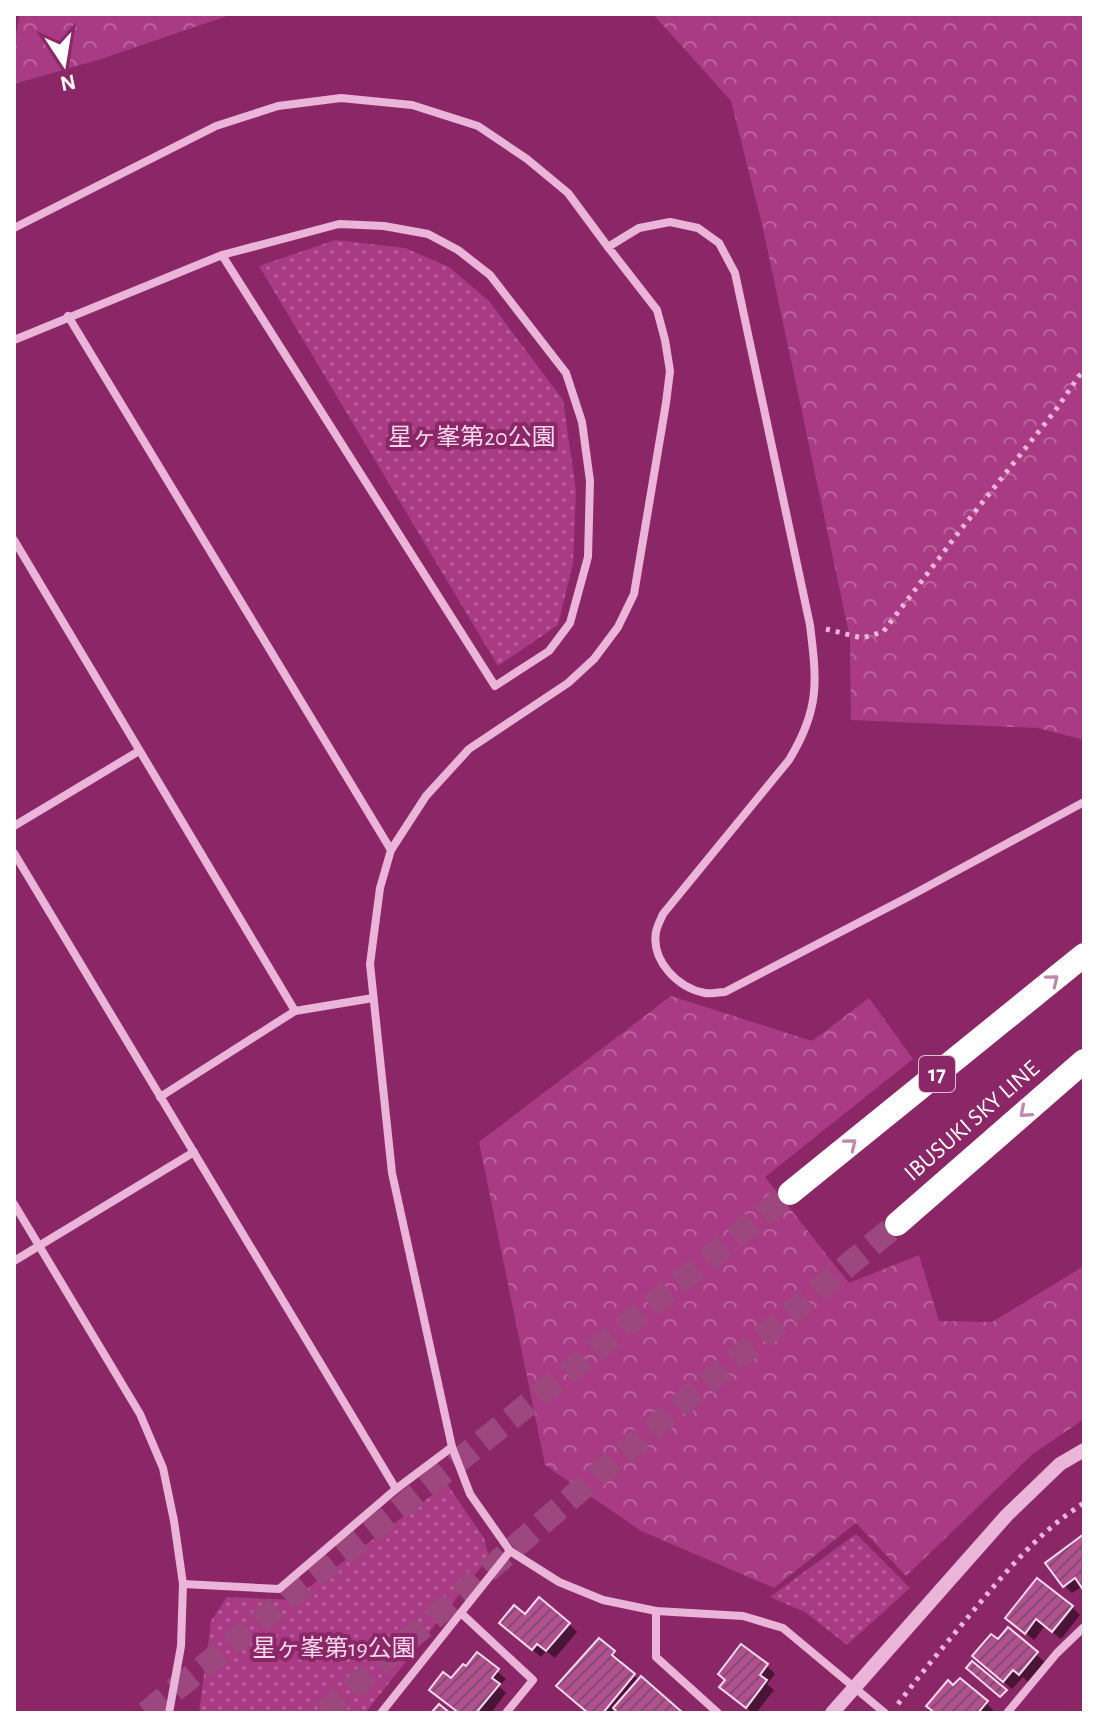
<svg xmlns="http://www.w3.org/2000/svg" width="1098" height="1727" font-family="'Alegreya Sans','Noto Sans JP',sans-serif">
<style>
.forest{fill:url(#forest-crowns)}
.park{fill:url(#park-dots)}
.shadow{fill:#0007}
.building{fill:url(#building-hatch);stroke:#f8d9ed;stroke-width:2}
.lines{fill:none;stroke-linecap:round;stroke-linejoin:round}
.motorway-tunnel{stroke:#9c477e;stroke-width:24;stroke-dasharray:24 12;stroke-linecap:butt}
.path{stroke:#eab5d8;stroke-width:5;stroke-dasharray:4 6;stroke-linecap:butt}
.minor{stroke:#eab5d8;stroke-width:8}
.tertiary{stroke:#eab5d8;stroke-width:14}
.motorway{stroke:#fff;stroke-width:24}
.oneway{stroke:#bf88ab}
.labels{text-anchor:middle;dominant-baseline:central;stroke-width:8;stroke-linejoin:round;paint-order:stroke}
.shield{fill:#8b2767;stroke:#dcbed1;stroke-width:2}
.shield-label{font-size:22px;font-weight:bold;fill:#fff}
.park-label{font-size:24px;fill:#f8d9ed;stroke:#8b2767}
.street-label{font-size:24px;fill:#fff;stroke:#8b2767}
</style>
<defs>
<pattern id="forest-crowns" width="20" height="18" patternUnits="userSpaceOnUse" patternTransform="scale(2)"><rect width="20" height="18" fill="#a83b83"/><path d="M2 6a3 3 0 1 1 6 0M12 15a3 3 0 1 1 6 0" fill="none" stroke="#b9629c"/></pattern>
<pattern id="park-dots" width="8" height="8" patternUnits="userSpaceOnUse" patternTransform="scale(2)"><rect width="8" height="8" fill="#a83b83"/><path d="M2 2h.1M6 6h.1" fill="none" stroke="#b9629c" stroke-width="1.8" stroke-linecap="round"/></pattern>
<pattern id="building-hatch" width="6" height="6" patternUnits="userSpaceOnUse" patternTransform="scale(2)"><rect width="6" height="6" fill="#b24f8f"/><path d="M-1 1l2-2M0 6l6-6M5 7l2-2" fill="none" stroke="#7f4e6e"/></pattern>
</defs>
<rect width="100%" height="100%" fill="#8b2767"/>
<g class="forest">
<path d="M 20,14 L 233,14 L 101,59 L 14,84 L 14,36 L 16,35 Z"/>
<path d="M 653,14 L 1084,14 L 1084,740 L 1038,728 L 851,720 L 850,638 L 762,224 L 731,101 Z"/>
<path d="M 671,996 L 812,1041 L 869,998 L 913,1059 L 765,1177 L 849,1283 L 919,1255 L 939,1321 L 992,1322 L 1084,1266 L 1084,1419 L 1034,1453 L 906,1576 L 856,1523 L 774,1588 L 641,1531 L 545,1465 L 479,1142 Z"/>
</g>
<g class="park">
<path d="M 335,240 L 405,248 L 449,267 L 489,301 L 563,400 L 576,491 L 573,563 L 558,625 L 498,666 L 259,266 Z"/>
<path d="M 447,1484 L 484,1538 L 489,1557 L 365,1713 L 199,1713 L 211,1621 L 227,1597 L 292,1600 Z"/>
<path d="M 856,1534 L 910,1588 L 847,1645 L 805,1612 L 770,1597 Z"/>
</g>
<g class="shadow">
<path d="M 1084,1536 L 1084,1587 L 1083,1586 L 1072,1593 L 1064,1585 Z"/>
<path d="M 1072,1607 L 1080,1615 L 1061,1639 L 1045,1626 L 1034,1640 L 1008,1618 Z"/>
<path d="M 526,1617 L 569,1624 L 577,1632 L 555,1658 L 546,1651 L 541,1657 L 510,1631 Z"/>
<path d="M 1008,1630 L 1045,1662 L 1028,1682 L 1023,1677 L 1012,1689 L 983,1664 Z"/>
<path d="M 613,1653 L 622,1661 L 619,1664 L 680,1713 L 620,1713 L 619,1712 L 618,1713 L 589,1713 L 566,1694 Z"/>
<path d="M 477,1655 L 506,1679 L 499,1686 L 506,1693 L 491,1713 L 460,1713 L 451,1681 L 466,1669 Z"/>
<path d="M 767,1666 L 775,1674 L 767,1684 L 774,1690 L 756,1713 L 753,1713 L 730,1695 Z"/>
<path d="M 954,1688 L 986,1703 L 994,1711 L 993,1713 L 936,1713 Z"/>
</g>
<g class="building">
<path d="M 1084,1534 L 1084,1591 L 1075,1578 L 1063,1587 L 1045,1563 Z"/>
<path d="M 1037,1578 L 1073,1606 L 1052,1632 L 1036,1619 L 1025,1634 L 1005,1618 Z"/>
<path d="M 539,1597 L 570,1623 L 546,1651 L 537,1644 L 532,1650 L 499,1623 L 514,1605 L 525,1614 Z"/>
<path d="M 1008,1627 L 1038,1652 L 1019,1675 L 1013,1670 L 1003,1682 L 972,1656 L 991,1634 L 998,1639 Z"/>
<path d="M 599,1638 L 615,1651 L 612,1655 L 635,1674 L 603,1713 L 588,1713 L 556,1686 Z"/>
<path d="M 741,1644 L 768,1664 L 760,1675 L 767,1680 L 746,1708 L 719,1687 L 725,1680 L 718,1674 Z"/>
<path d="M 477,1652 L 499,1669 L 492,1678 L 500,1684 L 476,1713 L 459,1713 L 429,1690 L 443,1672 L 451,1678 L 463,1664 L 466,1666 Z"/>
<path d="M 972,1661 L 1007,1690 L 1000,1697 L 966,1668 Z"/>
<path d="M 641,1676 L 683,1713 L 618,1713 L 613,1708 Z"/>
<path d="M 960,1678 L 988,1701 L 978,1713 L 935,1713 L 926,1706 L 948,1680 L 953,1685 Z"/>
<path d="M 439,1704 L 450,1713 L 431,1713 Z"/>
</g>
<g class="lines">
<g class="motorway-tunnel">
<path d="M 146,1713 L 790,1193"/>
<path d="M 324,1713 L 602,1471 L 897,1224"/>
</g>
<g class="path">
<path d="M 826,629 L 862,638 L 883,632 L 962,528 L 1055,411 L 1079,376 L 1084,372"/>
<path d="M 898,1704 C 921,1673 945,1645 969,1616 C 1003,1575 1038,1532 1084,1503"/>
</g>
<g class="minor">
<path d="M 14,228 L 216,126 L 278,106 L 341,98 L 412,105 L 478,126 L 527,159 L 568,193 L 608,247"/>
<path d="M 68,316 L 391,850"/>
<path d="M 14,340 L 222,255 L 339,224 L 384,226 L 428,234 L 458,250 L 490,275 L 566,373 L 582,422 L 590,481 L 588,557 L 570,623 L 549,651 L 495,686 L 222,255"/>
<path d="M 14,540 L 295,1011"/>
<path d="M 14,826 L 139,751"/>
<path d="M 14,853 L 396,1489"/>
<path d="M 160,1097 L 295,1011 L 373,998"/>
<path d="M 14,1204 L 140,1414 L 163,1468 L 174,1521 L 183,1584 L 181,1646 L 169,1713"/>
<path d="M 14,1261 L 194,1152"/>
<path d="M 183,1584 L 279,1589 L 396,1489 L 452,1447"/>
<path d="M 656,1611 L 656,1657 L 718,1713"/>
<path d="M 461,1613 L 533,1680 L 506,1713"/>
<path d="M 381,1713 L 510,1551"/>
<path d="M 885,1713 L 783,1628 L 743,1616 L 656,1611 L 603,1600 L 559,1582 L 510,1551 L 470,1494 L 452,1447 L 392,1173 L 370,964 L 380,888 L 391,850 L 426,796 L 469,749 L 568,683 L 594,659 L 618,627 L 634,594 L 666,403 L 670,371 L 665,340 L 657,310 L 608,247 L 639,228 L 670,222 L 698,228 L 719,243 L 735,273 L 810,625 C 817,682 820,709 789,760 L 663,914 C 661,919 657,926 656,932 C 651,961 678,988 705,993 C 711,994 718,992 725,992 L 910,896 L 1084,802"/>
<path d="M 1007,1713 L 1057,1653 L 1084,1627"/>
</g>
<path class="tertiary" d="M 832,1713 L 1007,1515 L 1060,1464 L 1084,1450"/>
<g class="motorway">
<path d="M 790,1193 L 1084,955"/>
<path d="M 897,1224 L 1084,1061"/>
</g>
</g>
<defs><path id="oneway-chevron" d="M-2-3.5L2.5 0L-2 3.5" fill="none" stroke-width="1.6" stroke-linecap="round" stroke-linejoin="round" transform="scale(2)"/></defs>
<g class="oneway">
<use href="#oneway-chevron" transform="translate(1053 980) rotate(-39)"/>
<use href="#oneway-chevron" transform="translate(1025 1112) rotate(139)"/>
<use href="#oneway-chevron" transform="translate(851 1144) rotate(-39)"/>
</g>
<g class="labels">
<rect class="shield" x="919" y="1056" width="36" height="36" rx="6"/>
<g class="shield-label">
<text x="937" y="1074">17</text>
</g>
<g class="park-label">
<text x="472" y="438">星ヶ峯第20公園</text>
<text x="334" y="1649">星ヶ峯第19公園</text>
</g>
<g class="street-label">
<text transform="translate(972 1121) rotate(-41)">IBUSUKI SKY LINE</text>
</g>
</g>
<rect width="1098" height="1727" fill="none" stroke="#ffffff" stroke-width="32"/>
<g transform="translate(64 64) rotate(168)" stroke="#8b2767" stroke-width="6" paint-order="stroke">
<path d="M0-6L14 30L0 20L-14 30Z" fill="#ffffff"/>
<text y="-12" font-size="22" font-weight="bold" text-anchor="middle" fill="#ffffff">N</text>
</g>
</svg>
